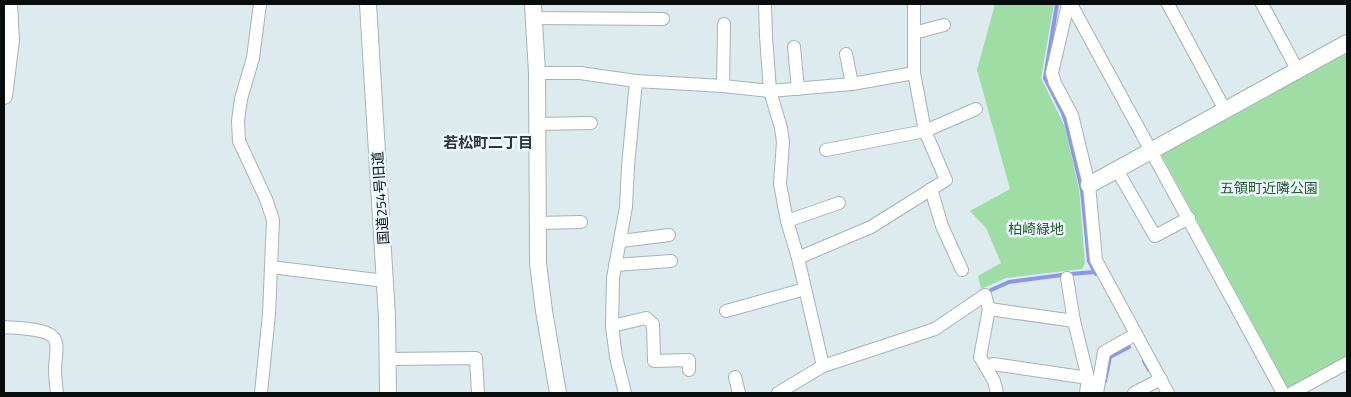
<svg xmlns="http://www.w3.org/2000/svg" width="1351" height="397" font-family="'Titillium Web','Noto Sans JP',sans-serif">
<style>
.green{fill:#9edea5}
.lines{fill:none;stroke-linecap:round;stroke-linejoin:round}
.stream{stroke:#8b95eb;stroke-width:4}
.minor-casing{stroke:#a6b2b5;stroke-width:14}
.tertiary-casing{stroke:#a6b2b5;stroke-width:18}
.minor{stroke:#fff;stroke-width:12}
.tertiary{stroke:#fff;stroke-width:16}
.labels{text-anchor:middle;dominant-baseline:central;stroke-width:5;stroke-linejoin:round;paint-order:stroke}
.park-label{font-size:14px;fill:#225a2d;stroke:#ecf8fb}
.street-label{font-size:14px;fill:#090d0e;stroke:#ecf8fb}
.neighbourhood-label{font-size:15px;font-weight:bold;fill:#2c3638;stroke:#ecf8fb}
</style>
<rect width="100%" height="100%" fill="#deebee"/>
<g class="green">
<path d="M 995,4 L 1054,4 L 1041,78 L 1065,127 L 1079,189 L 1085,263 L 1082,269 L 1006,278 L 981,289 L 978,276 L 1001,263 L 986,228 L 970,211 L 1010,189 L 977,70 Z"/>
<path d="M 1347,52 L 1347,356 L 1288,388 L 1161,154 Z"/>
</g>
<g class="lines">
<g class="stream">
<path d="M 1057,4 L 1045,78 L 1063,113 L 1066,122 L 1082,190 L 1089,261 L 1096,274"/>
<path d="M 1071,274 L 1094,272"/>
<path d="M 991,290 L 1009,282 L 1062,275"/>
<path d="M 1144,361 L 1149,370"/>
<path d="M 1105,381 L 1110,357 L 1129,347"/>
</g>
<g class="minor-casing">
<g id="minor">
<path d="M 260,4 L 253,58 L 241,99 L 238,121 L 239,141 L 266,199 L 273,220 L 269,314 L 261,393"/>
<path d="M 765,4 L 766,36 L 770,91 L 781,128 L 783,142 L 780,184 L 787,221 L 798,258 L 823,366"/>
<path d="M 1068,4 L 1052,73 L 1055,83 L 1072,115 L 1089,185 L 1096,260 L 1168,393"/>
<path d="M 1071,4 L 1283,393"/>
<path d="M 1168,4 L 1225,110"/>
<path d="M 1262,4 L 1298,71"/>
<path d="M 534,18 L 663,19"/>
<path d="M 914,33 L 944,25"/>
<path d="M 794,47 L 798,89"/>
<path d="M 846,54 L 852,84"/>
<path d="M 537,73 L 580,73 L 636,81 L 723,86 L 770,91 L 852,84 L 914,73"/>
<path d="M 723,86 L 724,24"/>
<path d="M 537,124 L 591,123"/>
<path d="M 826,150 L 925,131 L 976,109"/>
<path d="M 1117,170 L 1155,236 L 1189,218"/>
<path d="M 931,189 L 942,226 L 962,270"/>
<path d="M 787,221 L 839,203"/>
<path d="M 538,223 L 581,222"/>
<path d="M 621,241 L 669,235"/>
<path d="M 798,258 L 871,227 L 946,180 L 925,131 L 914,73 L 914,4"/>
<path d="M 615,265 L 671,261"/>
<path d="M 271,267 L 385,281"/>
<path d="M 1067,278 L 1074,321 L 1088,378 L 1086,393"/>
<path d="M 989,309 L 1074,321"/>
<path d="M 726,311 L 805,289"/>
<path d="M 612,326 L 646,318 L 653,324 L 654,361 L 689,360 L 689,370"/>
<path d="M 4,327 C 15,328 47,328 54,338 C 59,345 55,361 55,369 C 55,377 56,385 57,393"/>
<path d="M 389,359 L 476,358 L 478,393"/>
<path d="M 986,367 L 993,364 L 1088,378"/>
<path d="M 735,377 L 739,393"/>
<path d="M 625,393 L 616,357 L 612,326 L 613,278 L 626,207 L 628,166 L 636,81"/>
<path d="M 778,393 L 823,366 L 935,329 L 985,295 L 989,309 L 980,357 L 994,381 L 997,393"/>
<path d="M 1097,393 L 1104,352 L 1136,334"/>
<path d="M 1134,393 L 1161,379"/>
<path d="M 1292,393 L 1347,363"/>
</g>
</g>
<g class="tertiary-casing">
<g id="tertiary">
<path d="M 368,4 L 387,317 L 388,393"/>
<path d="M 533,4 L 537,73 L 538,263 L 544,311 L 558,393"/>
<path d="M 4,96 L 11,40 L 9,4"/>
<path d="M 1089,185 L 1347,43"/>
</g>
</g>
<use href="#minor" class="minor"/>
<use href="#tertiary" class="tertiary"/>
</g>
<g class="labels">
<g class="park-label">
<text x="1269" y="187">五領町近隣公園</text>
<text x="1036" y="228">柏崎緑地</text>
</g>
<g class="street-label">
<text transform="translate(380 198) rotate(-94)">国道254号旧道</text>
</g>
<g class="neighbourhood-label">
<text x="488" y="142">若松町二丁目</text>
</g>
</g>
<rect width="1351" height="397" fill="none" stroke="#090d0e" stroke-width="10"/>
</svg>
